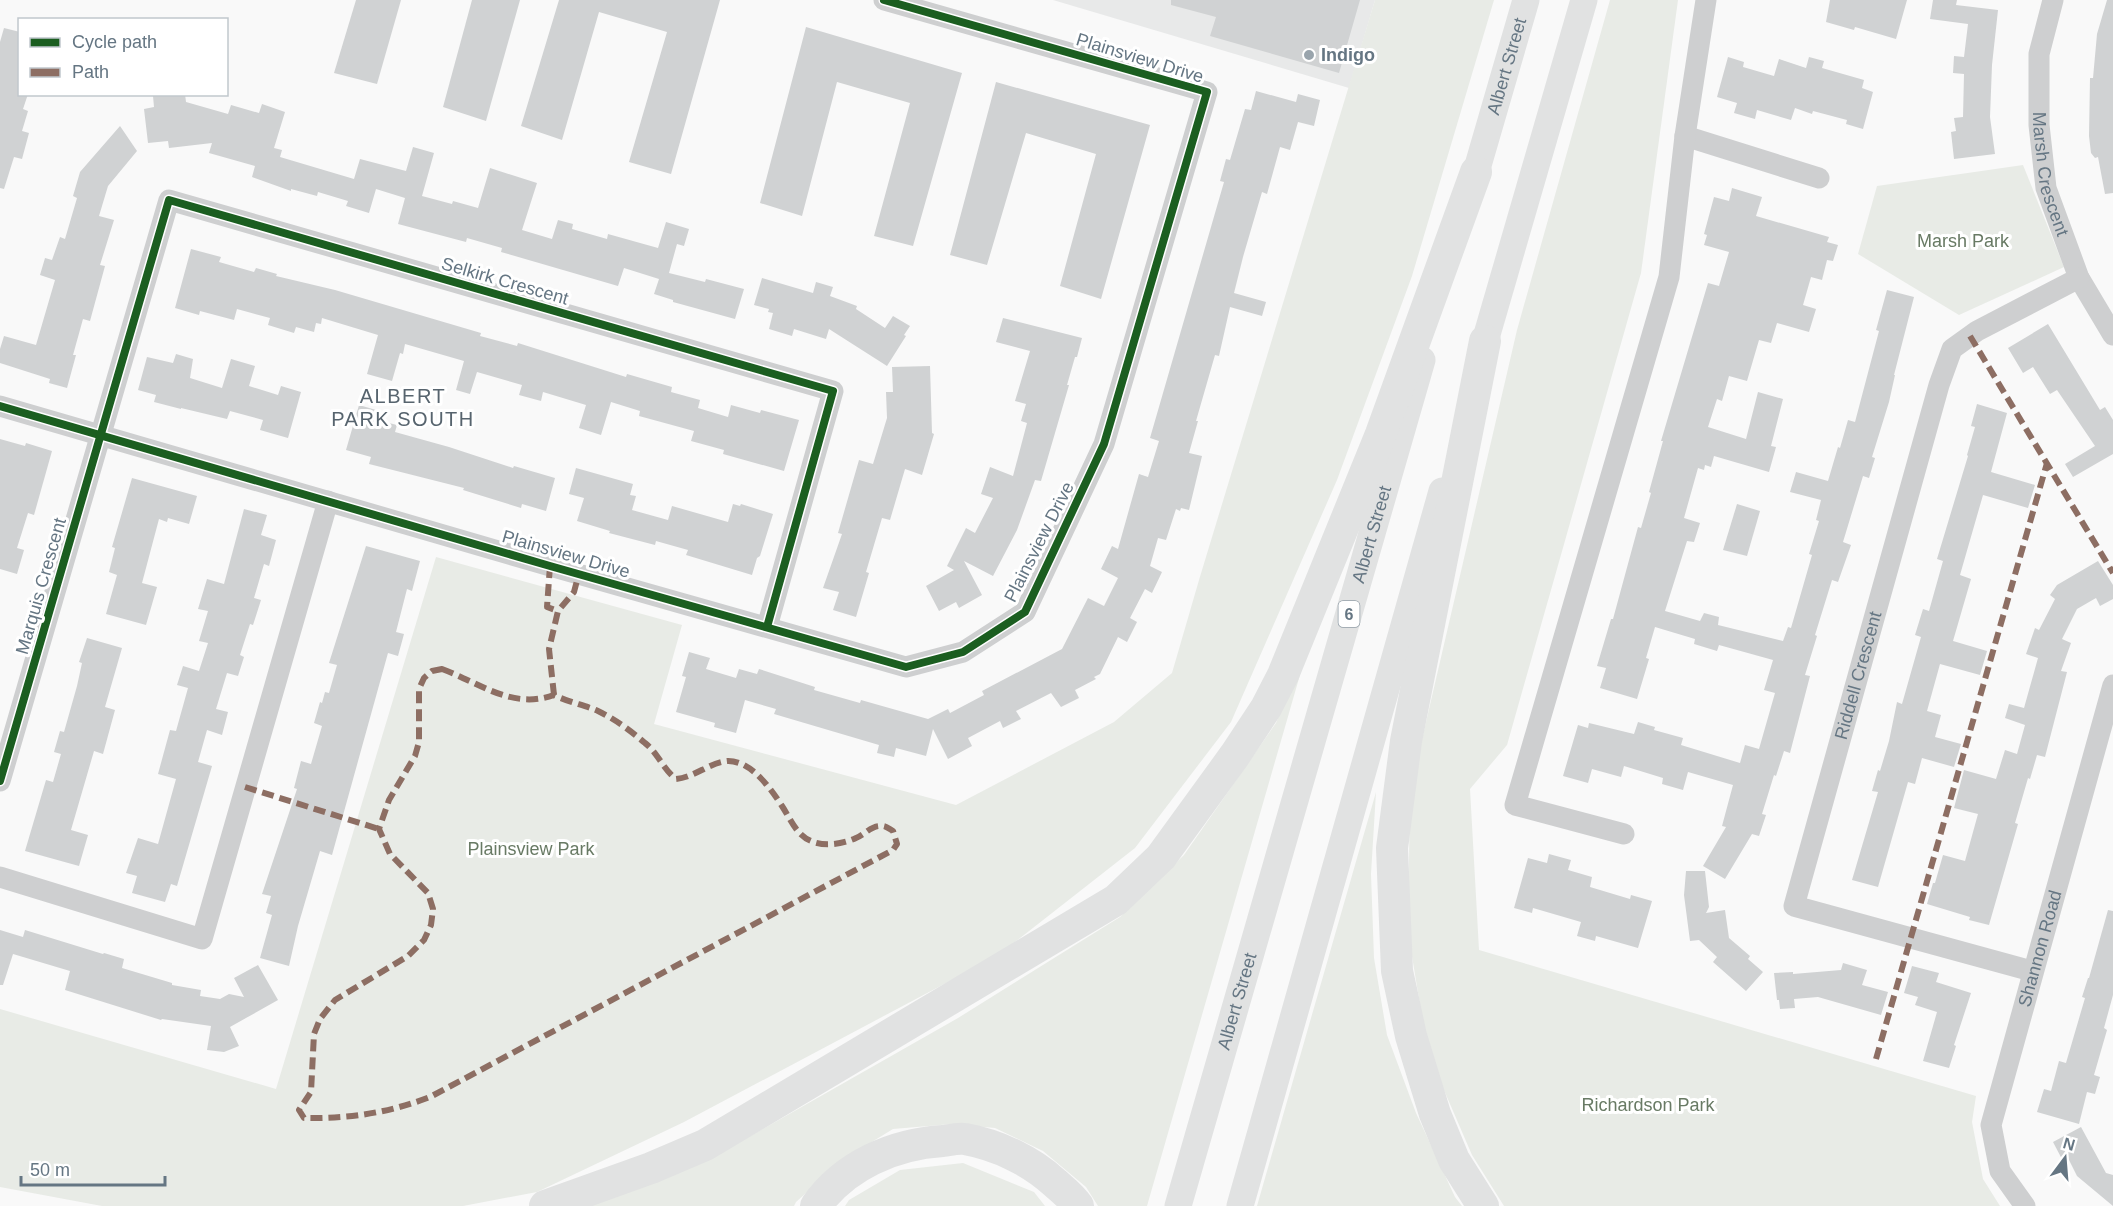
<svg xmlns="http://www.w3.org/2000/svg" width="2113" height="1206" font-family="Helvetica,sans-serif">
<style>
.built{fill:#e8e9e9}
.green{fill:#e8ebe6}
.building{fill:#d0d2d3}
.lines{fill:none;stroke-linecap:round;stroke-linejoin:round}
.minor{stroke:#cecfd0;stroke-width:21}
.major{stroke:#e1e2e2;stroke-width:27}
.highway{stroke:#e1e2e2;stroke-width:32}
.quiet{stroke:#8d6e63;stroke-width:6;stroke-dasharray:12 6;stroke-linecap:butt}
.cycleway-casing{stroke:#fff;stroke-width:11}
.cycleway{stroke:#1b5e20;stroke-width:8}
.poi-dot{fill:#99a4ac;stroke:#fff;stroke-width:2}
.labels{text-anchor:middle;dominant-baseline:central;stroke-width:6;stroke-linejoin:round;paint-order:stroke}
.shield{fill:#fff;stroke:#939fa8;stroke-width:1.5}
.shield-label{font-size:16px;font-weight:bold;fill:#657683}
.poi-label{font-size:18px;font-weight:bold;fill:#657683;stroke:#fff;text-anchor:start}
.street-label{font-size:18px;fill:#657683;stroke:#fff}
.park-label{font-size:18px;fill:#687a64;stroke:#fff}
.neighbourhood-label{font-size:20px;letter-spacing:1.5px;fill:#57646e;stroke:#fff}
</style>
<rect width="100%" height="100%" fill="#f9f9f9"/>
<path class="built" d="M 1053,0 L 1375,0 L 1349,88 Z"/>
<g class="green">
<path d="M 1375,0 L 1494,0 L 1412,276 L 1337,480 L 1231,722 L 1135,848 L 997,956 L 684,1122 L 537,1192 L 463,1206 L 102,1206 L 0,1187 L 0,1009 L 276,1089 L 436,557 L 682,625 L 654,724 L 956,805 L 1114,722 L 1172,673 L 1199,580 Z"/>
<path d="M 1610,0 L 1678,0 L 1641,273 L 1507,745 L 1470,789 L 1479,950 L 1976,1096 L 1972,1122 L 1983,1179 L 2000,1206 L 1504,1206 L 1472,1155 L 1428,1053 L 1408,932 L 1410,791 L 1517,330 Z"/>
<path d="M 2023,165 L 2064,267 L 1959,315 L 1858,254 L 1877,186 Z"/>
<path d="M 1306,654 L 1147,1206 L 1098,1206 L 1086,1187 L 1043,1151 L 995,1128 L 952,1124 L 893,1129 L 844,1159 L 796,1202 L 794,1206 L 579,1206 L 717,1155 L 958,1018 L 1120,917 L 1184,855 L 1276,723 Z"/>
<path d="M 1376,792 L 1371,874 L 1374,958 L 1387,1035 L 1416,1113 L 1455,1197 L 1462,1206 L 1257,1206 Z"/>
<path d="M 963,1163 L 1034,1192 L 1045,1206 L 845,1206 L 849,1200 L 900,1170 Z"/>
</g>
<g class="building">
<path d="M 356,0 L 401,0 L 377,84 L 334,73 Z"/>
<path d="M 472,0 L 520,0 L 486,121 L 443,107 Z"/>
<path d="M 559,0 L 720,0 L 671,174 L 629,162 L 667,32 L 599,12 L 562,140 L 521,126 Z"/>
<path d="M 1171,0 L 1360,0 L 1339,73 L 1210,36 L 1216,17 L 1171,5 Z"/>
<path d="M 1830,0 L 1907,0 L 1896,39 L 1855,27 L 1854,30 L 1826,22 Z"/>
<path d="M 1933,0 L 1957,0 L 1956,5 L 1998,10 L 1992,65 L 1990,117 L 1995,154 L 1954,159 L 1951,132 L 1956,131 L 1954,118 L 1963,117 L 1964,74 L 1953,73 L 1954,56 L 1964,57 L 1968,24 L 1930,19 Z"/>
<path d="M 2107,0 L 2113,0 L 2113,193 L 2105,194 L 2098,157 L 2095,158 L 2091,153 L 2089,136 L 2090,78 L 2093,78 L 2097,34 Z"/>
<path d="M 806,27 L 962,73 L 913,246 L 874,236 L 910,103 L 837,82 L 802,216 L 760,203 Z"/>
<path d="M 4,28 L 20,32 L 20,94 L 28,94 L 23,109 L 28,111 L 22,131 L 29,133 L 22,159 L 14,157 L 4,189 L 0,188 L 0,42 Z"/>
<path d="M 1728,57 L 1744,62 L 1743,67 L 1774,76 L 1779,59 L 1806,68 L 1809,57 L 1824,61 L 1822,68 L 1864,80 L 1862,88 L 1873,92 L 1863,129 L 1846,124 L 1847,120 L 1813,111 L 1812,114 L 1795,108 L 1791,120 L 1757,110 L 1755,119 L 1734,113 L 1737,103 L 1717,97 Z"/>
<path d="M 996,82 L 1150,125 L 1101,299 L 1060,286 L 1096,154 L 1026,133 L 987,265 L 950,255 Z"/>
<path d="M 1256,91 L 1296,102 L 1298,94 L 1320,100 L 1314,126 L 1298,122 L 1290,150 L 1280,147 L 1267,194 L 1262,192 L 1243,257 L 1234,293 L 1266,302 L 1262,316 L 1230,307 L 1219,356 L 1215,355 L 1196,421 L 1198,421 L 1189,453 L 1202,456 L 1189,510 L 1181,508 L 1180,511 L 1176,509 L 1166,540 L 1158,538 L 1150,566 L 1162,572 L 1152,593 L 1145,589 L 1130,618 L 1137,622 L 1127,642 L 1118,637 L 1100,674 L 1094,677 L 1096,679 L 1075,690 L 1079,698 L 1061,707 L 1051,693 L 1016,711 L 1021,719 L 1003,728 L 1000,721 L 968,738 L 972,746 L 948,759 L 933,729 L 926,756 L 896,748 L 894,757 L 877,753 L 879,745 L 774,714 L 776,709 L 745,700 L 736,733 L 714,727 L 715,723 L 676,712 L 686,677 L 682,676 L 689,652 L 710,658 L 706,669 L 736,678 L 739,669 L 757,674 L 759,669 L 815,687 L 814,690 L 860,703 L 861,700 L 928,719 L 948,709 L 950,713 L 984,695 L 982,691 L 1062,649 L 1088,598 L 1104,606 L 1118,578 L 1101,569 L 1112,546 L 1118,549 L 1139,474 L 1148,477 L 1159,441 L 1150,438 L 1224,182 L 1220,181 L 1226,159 L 1230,160 L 1245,109 L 1251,110 Z"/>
<path d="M 168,94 L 185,94 L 186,102 L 228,114 L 231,105 L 259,113 L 262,104 L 285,112 L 274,148 L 282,150 L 280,157 L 354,179 L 360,159 L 406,171 L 413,147 L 434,153 L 422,196 L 452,204 L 453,201 L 478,208 L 490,168 L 537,183 L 522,230 L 552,239 L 558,220 L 573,224 L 572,229 L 607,239 L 608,234 L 658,248 L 666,222 L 689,229 L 684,246 L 677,244 L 669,273 L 705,282 L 706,279 L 744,289 L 735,319 L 673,302 L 673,300 L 654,294 L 659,279 L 624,268 L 618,286 L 501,252 L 502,248 L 467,238 L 466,242 L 398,224 L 405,198 L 376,189 L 369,213 L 346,206 L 348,201 L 318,192 L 317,196 L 291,189 L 291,191 L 252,177 L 255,166 L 209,153 L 212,143 L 169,148 L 168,141 L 148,143 L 144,109 L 154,107 L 153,96 Z"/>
<path d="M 120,126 L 137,151 L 108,186 L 99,216 L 114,220 L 100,265 L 105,266 L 90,321 L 83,319 L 73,355 L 76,355 L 67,388 L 49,383 L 50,379 L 0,363 L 0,349 L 4,336 L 36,345 L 55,280 L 40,275 L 45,258 L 52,260 L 60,237 L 65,239 L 77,198 L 73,196 L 80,172 Z"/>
<path d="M 1732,188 L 1762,197 L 1756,216 L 1829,237 L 1827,242 L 1838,245 L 1833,261 L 1827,260 L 1822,280 L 1811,277 L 1803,305 L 1816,309 L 1809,332 L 1777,323 L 1771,343 L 1759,340 L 1747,381 L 1729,376 L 1722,401 L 1717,399 L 1708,427 L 1746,439 L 1758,392 L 1783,399 L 1771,446 L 1776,447 L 1769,472 L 1714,456 L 1711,467 L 1705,465 L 1704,470 L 1698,468 L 1684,518 L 1700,523 L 1694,542 L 1687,541 L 1665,611 L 1700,621 L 1704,613 L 1719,617 L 1718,625 L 1783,641 L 1788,627 L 1791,628 L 1812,555 L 1809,554 L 1819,521 L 1816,520 L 1821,500 L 1790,492 L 1796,472 L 1828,481 L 1838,447 L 1840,448 L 1848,420 L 1855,422 L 1879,331 L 1876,330 L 1887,290 L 1914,297 L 1894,375 L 1895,375 L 1889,402 L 1872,457 L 1875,458 L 1869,478 L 1863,476 L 1843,542 L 1851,545 L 1838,582 L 1832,580 L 1815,635 L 1817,636 L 1805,675 L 1810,676 L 1790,753 L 1784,751 L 1776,776 L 1774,775 L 1762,814 L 1766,815 L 1759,836 L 1752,834 L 1725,879 L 1703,866 L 1726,827 L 1722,826 L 1733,785 L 1688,772 L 1683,790 L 1662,784 L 1663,778 L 1624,766 L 1621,777 L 1592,769 L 1588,783 L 1563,776 L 1578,725 L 1588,728 L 1589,723 L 1634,734 L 1638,722 L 1655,727 L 1654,730 L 1683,738 L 1681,745 L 1740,763 L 1745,745 L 1759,749 L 1775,693 L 1764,690 L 1773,660 L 1719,645 L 1717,651 L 1694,644 L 1695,639 L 1655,627 L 1646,658 L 1649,659 L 1637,699 L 1600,688 L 1606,668 L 1597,666 L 1611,619 L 1613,619 L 1638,527 L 1641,528 L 1651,493 L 1649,492 L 1663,441 L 1661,441 L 1708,283 L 1719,286 L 1729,252 L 1704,245 L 1707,235 L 1704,234 L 1714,197 L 1729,201 Z"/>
<path d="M 191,249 L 221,257 L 219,262 L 254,272 L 256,268 L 277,274 L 276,276 L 335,290 L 481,333 L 480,336 L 517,346 L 518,343 L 626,377 L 627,374 L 672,387 L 671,392 L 700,400 L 698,408 L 728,417 L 731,405 L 760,413 L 761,410 L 799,420 L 784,471 L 723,454 L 724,450 L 691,441 L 694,431 L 639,416 L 640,411 L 611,402 L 601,435 L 579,428 L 586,405 L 543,392 L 541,401 L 519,395 L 522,385 L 477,372 L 470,394 L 456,390 L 464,361 L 405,344 L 403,354 L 400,353 L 392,381 L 367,374 L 378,335 L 322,318 L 321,324 L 316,323 L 314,332 L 296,327 L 294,333 L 268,325 L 270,318 L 237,309 L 234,320 L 200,311 L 199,315 L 175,308 Z"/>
<path d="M 762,278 L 813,293 L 816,282 L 833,287 L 830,296 L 857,306 L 856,309 L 885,328 L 893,316 L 910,326 L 904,335 L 906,336 L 887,366 L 829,329 L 826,339 L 794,329 L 792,336 L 769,329 L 773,313 L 768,312 L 769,309 L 754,305 Z"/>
<path d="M 1003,318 L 1082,338 L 1077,357 L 1075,357 L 1067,385 L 1069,385 L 1041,481 L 1035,480 L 1017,530 L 993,576 L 964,561 L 982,595 L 959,608 L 956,602 L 939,611 L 926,586 L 954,570 L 947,566 L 966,528 L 975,533 L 993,498 L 981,494 L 990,467 L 1013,476 L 1027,423 L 1021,421 L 1026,404 L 1015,401 L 1030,351 L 996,342 Z"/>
<path d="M 2048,324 L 2100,410 L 2105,407 L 2113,420 L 2113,454 L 2073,477 L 2065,464 L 2095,446 L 2057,390 L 2050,394 L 2033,367 L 2023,373 L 2008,348 Z"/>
<path d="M 176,354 L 193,359 L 190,378 L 222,388 L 231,359 L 255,366 L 249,386 L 278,395 L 281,386 L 301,392 L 288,438 L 260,430 L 263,420 L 230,411 L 227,419 L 181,408 L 181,409 L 154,402 L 156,395 L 138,390 L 147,357 L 173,363 Z"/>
<path d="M 930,366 L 932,433 L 934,434 L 922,475 L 905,469 L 890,520 L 882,518 L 866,572 L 869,573 L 856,617 L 833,610 L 839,592 L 823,588 L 842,534 L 838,533 L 859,460 L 873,464 L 887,418 L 886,392 L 893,392 L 892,367 Z"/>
<path d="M 1977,404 L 2007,413 L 1991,472 L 2035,485 L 2028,508 L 1983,495 L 1960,575 L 1971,579 L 1953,641 L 1987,651 L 1980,675 L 1940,664 L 1927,711 L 1941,715 L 1935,737 L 1961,744 L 1954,767 L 1922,758 L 1915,784 L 1908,782 L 1878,887 L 1852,880 L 1878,792 L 1872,791 L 1878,770 L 1880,771 L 1889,741 L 1897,702 L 1902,704 L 1921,637 L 1915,635 L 1923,609 L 1929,611 L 1943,561 L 1937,559 L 1968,456 L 1967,455 L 1975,427 L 1971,426 Z"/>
<path d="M 359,405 L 383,412 L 381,421 L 397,425 L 395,432 L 449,447 L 513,468 L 514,466 L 555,478 L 546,511 L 522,504 L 521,508 L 463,490 L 464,488 L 369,464 L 371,457 L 346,450 Z"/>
<path d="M 0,439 L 25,446 L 26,443 L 52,451 L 34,515 L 28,513 L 17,548 L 24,550 L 17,574 L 0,569 Z"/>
<path d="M 576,468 L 633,484 L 630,495 L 636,496 L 632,510 L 668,520 L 672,506 L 728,522 L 733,504 L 740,506 L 741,504 L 773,514 L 760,556 L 757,558 L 752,575 L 686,555 L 688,550 L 656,541 L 655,545 L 609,533 L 610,531 L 577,521 L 584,498 L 569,494 Z"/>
<path d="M 132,478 L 197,496 L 189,524 L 168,518 L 167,522 L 159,519 L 142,583 L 157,587 L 146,625 L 106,614 L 117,575 L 109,572 L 115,548 L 112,547 Z"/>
<path d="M 1737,504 L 1760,511 L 1747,556 L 1723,550 Z"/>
<path d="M 244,509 L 267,515 L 261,535 L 276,540 L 269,566 L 264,564 L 254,598 L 261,600 L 253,625 L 250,624 L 240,655 L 244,657 L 238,676 L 227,673 L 216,709 L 228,712 L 222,735 L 207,730 L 198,762 L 212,766 L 177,886 L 171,884 L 165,902 L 132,893 L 137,876 L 126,873 L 138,838 L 158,844 L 176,779 L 158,774 L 170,730 L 176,731 L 188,688 L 177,685 L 183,666 L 199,671 L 208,643 L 199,641 L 208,611 L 198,609 L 207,579 L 224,584 Z"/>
<path d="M 366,546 L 420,561 L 412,591 L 407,589 L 396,632 L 404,634 L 398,656 L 388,653 L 332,855 L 320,851 L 298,926 L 289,966 L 260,958 L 272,915 L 266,913 L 271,896 L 262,894 L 297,789 L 294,788 L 301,761 L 311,764 L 322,726 L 314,723 L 320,702 L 322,703 L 325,692 L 329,693 L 337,665 L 329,663 Z"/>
<path d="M 2098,561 L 2113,585 L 2113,599 L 2100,606 L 2096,598 L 2077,609 L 2062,639 L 2071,643 L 2061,671 L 2067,672 L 2045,757 L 2037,755 L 2030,779 L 2028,778 L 2015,823 L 2018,824 L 1989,925 L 1969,920 L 1970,917 L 1927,904 L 1933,883 L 1935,883 L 1943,855 L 1965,861 L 1978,814 L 1954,808 L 1964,770 L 1996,779 L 2005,750 L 2017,754 L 2025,725 L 2005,718 L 2009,704 L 2024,708 L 2038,658 L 2026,654 L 2035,628 L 2039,630 L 2055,599 L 2050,595 L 2057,585 Z"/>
<path d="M 87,638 L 122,648 L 105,707 L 115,710 L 103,754 L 94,751 L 71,830 L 88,835 L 79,866 L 25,851 L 46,780 L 53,782 L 61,754 L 54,752 L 60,731 L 64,732 L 77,686 L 82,663 L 79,662 Z"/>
<path d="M 1549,854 L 1571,860 L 1568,870 L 1592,877 L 1590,887 L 1630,899 L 1631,895 L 1652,901 L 1638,948 L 1596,936 L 1595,941 L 1577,936 L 1581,922 L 1533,908 L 1532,913 L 1514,908 L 1528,858 L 1547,863 Z"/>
<path d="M 1686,871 L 1705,871 L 1709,907 L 1706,913 L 1725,910 L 1729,938 L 1750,956 L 1748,959 L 1763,972 L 1746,991 L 1713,962 L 1717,957 L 1699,940 L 1690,941 L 1684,895 Z"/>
<path d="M 2108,910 L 2113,911 L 2113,995 L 2104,1028 L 2107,1030 L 2094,1075 L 2100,1077 L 2095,1094 L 2087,1092 L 2079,1124 L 2037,1112 L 2044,1089 L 2051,1091 L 2059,1061 L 2066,1063 L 2085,998 L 2082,997 L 2088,978 L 2089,978 Z"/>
<path d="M 0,930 L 23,937 L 25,930 L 103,954 L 104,953 L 124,959 L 122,968 L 172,983 L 172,985 L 201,990 L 200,996 L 220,999 L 229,994 L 244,997 L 234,978 L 258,965 L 278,1000 L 230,1027 L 239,1046 L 224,1052 L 207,1050 L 211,1026 L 162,1019 L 161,1020 L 65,990 L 70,971 L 13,954 L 3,985 L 0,985 Z"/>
<path d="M 1843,963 L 1867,970 L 1862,985 L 1888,992 L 1881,1015 L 1818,997 L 1794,999 L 1795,1008 L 1780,1009 L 1779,1000 L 1777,1000 L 1774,973 L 1793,972 L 1793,974 L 1841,970 Z"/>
<path d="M 1912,966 L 1939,973 L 1936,982 L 1971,993 L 1954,1045 L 1956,1046 L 1949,1068 L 1923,1061 L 1937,1012 L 1915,1005 L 1918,997 L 1904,993 Z"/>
<path d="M 2081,1127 L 2106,1173 L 2113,1175 L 2113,1206 L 2077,1176 L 2069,1160 L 2064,1163 L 2053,1142 Z"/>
</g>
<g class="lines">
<g class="minor">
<path id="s1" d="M 2053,0 L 2039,54 L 2039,125 L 2046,188 L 2079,278 L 2113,335"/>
<path d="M 1685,136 L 1819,178"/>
<path d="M 0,406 L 550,566 L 906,667 L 963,652 L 1025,612 L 1104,444 L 1207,92 L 884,0"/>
<path d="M 0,781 L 169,200 L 833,391 L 767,627"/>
<path d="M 1624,834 L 1515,805 L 1669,277 L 1685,136 L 1706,0"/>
<path d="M 0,877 L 202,939 L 328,501"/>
<path id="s2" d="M 2032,971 L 1794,906 L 1939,385 L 1952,349 L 1977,331 L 2079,278"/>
<path id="s3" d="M 2025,1206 L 2000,1171 L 1991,1125 L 2113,685"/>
</g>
<g class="major">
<path id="s4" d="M 1470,193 L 1526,0"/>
<path d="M 1479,362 L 1584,0"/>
<path id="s5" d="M 1178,1206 L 1422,360"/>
<path d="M 1240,1206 L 1442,491"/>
</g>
<g class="highway">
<path d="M 545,1206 L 651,1168 L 705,1145 L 1116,900 L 1161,857 L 1235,755 L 1266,708 L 1283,675 L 1381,434 L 1476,172"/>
<path d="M 816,1206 C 845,1165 894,1144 943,1141 C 950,1140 958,1138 965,1139 C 998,1145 1031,1161 1055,1183 C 1063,1190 1072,1197 1078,1206"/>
<path d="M 1483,1206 L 1454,1160 L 1435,1114 L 1411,1036 L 1397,971 L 1392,848 L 1406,741 L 1485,341"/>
</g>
<g class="quiet">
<path d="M 1970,336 L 2113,573"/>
<path d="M 550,566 L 547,607 L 558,611"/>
<path d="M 442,669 C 480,683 512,710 554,695 C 568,702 584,705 598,711 C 615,719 631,731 645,743 C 658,753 663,769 676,779 C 695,777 709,763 727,761 C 751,760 771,789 782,806 C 790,818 796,835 811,841 C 824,847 843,844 856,838 C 864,835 871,826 880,826 C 885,825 888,828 893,831 L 897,844 L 893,850 L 430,1097 C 388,1113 348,1119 304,1118 L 299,1110 L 311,1092 L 314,1034 L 320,1019 L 335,1000 L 408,956 L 424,940 L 431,925 L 433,909 L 428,893 L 390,854 L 379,829 L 389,800 L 415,756 L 419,742 L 419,689 L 424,678 L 432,671 Z"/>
<path d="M 554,695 L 549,649 L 558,611 L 574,592 L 579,573"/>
<path d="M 245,787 L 379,829"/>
<path d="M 1876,1059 L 2047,463"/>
</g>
<g class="cycleway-casing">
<g id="cycleway">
<path d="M 0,406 L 550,566 L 906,667 L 963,652 L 1025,612 L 1104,444 L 1207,92 L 884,0"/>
<path d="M 0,781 L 169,200 L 833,391 L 767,627"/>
</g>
</g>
<use href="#cycleway" class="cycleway"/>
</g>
<circle class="poi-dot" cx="1309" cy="55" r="6"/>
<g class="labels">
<rect class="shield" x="1338.5" y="601" width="21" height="26" rx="4.5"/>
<g class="shield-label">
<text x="1349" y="614">6</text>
</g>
<g class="poi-label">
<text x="1321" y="55">Indigo</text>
</g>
<g class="street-label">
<text transform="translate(1140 58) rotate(17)">Plainsview Drive</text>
<text stroke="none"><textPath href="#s4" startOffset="132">Albert Street</textPath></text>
<text stroke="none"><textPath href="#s1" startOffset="177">Marsh Crescent</textPath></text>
<text transform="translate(505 281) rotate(16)">Selkirk Crescent</text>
<text stroke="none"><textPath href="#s5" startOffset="699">Albert Street</textPath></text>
<text transform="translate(1039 542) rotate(-63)">Plainsview Drive</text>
<text transform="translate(566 554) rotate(16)">Plainsview Drive</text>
<text transform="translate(41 586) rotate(-74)">Marquis Crescent</text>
<text stroke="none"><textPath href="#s2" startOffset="486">Riddell Crescent</textPath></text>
<text stroke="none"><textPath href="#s3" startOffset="273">Shannon Road</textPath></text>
<text stroke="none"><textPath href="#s5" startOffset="213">Albert Street</textPath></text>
</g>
<g class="park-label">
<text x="1963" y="241">Marsh Park</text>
<text x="531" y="849">Plainsview Park</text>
<text x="1648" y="1105">Richardson Park</text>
</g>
<g class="neighbourhood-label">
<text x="403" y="396">ALBERT<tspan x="403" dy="23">PARK SOUTH</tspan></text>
</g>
</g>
<rect x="18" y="18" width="210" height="78" fill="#ffffff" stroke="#c1c8cd" stroke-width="1.5"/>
<rect x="30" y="38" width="30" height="9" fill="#1b5e20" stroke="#c1c8cd" stroke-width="1.5"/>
<text x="72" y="48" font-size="18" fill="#657683">Cycle path</text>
<rect x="30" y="68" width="30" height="9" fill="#8d6e63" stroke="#c1c8cd" stroke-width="1.5"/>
<text x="72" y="78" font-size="18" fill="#657683">Path</text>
<g transform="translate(2065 1158) rotate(16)" stroke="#ffffff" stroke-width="4.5" paint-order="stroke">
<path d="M0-4.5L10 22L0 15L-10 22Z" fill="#657683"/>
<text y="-9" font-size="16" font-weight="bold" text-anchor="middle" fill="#657683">N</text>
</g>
<path d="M21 1176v9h144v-9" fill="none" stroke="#657683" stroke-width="3"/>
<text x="30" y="1176" font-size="18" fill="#657683" stroke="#ffffff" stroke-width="4.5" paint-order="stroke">50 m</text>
</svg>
